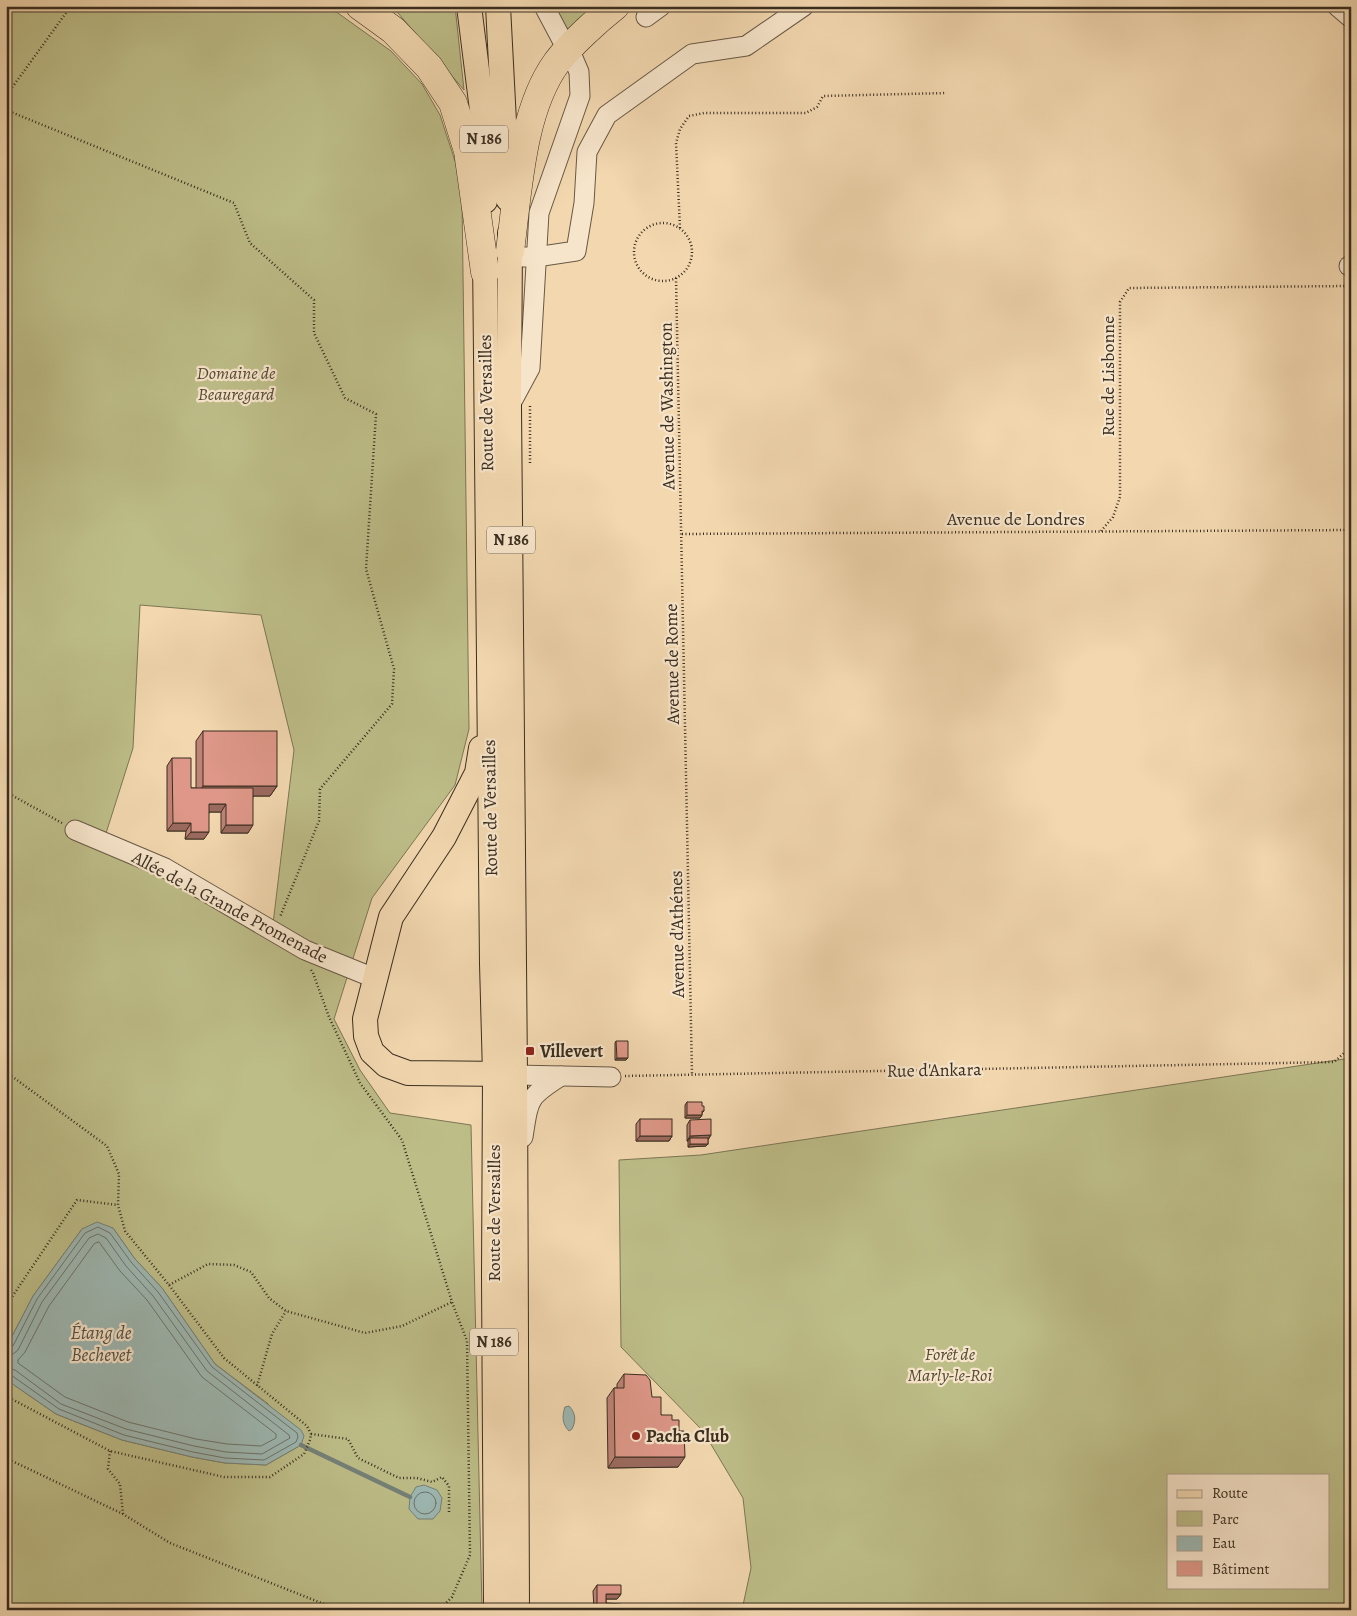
<svg xmlns="http://www.w3.org/2000/svg" width="1357" height="1616" font-family="Alegreya,serif">
<style>
.green{fill:#bdbd88;stroke:#7c7654;fill-rule:evenodd}
.water{fill:#9db8b3;stroke:#758178}
.lines{fill:none;stroke-linecap:round;stroke-linejoin:round}
.shore{stroke:#6c736a;stroke-width:1}
.stream{stroke:#758178;stroke-width:4.5}
.minor-casing{stroke:#685844;stroke-width:21}
.major-casing{stroke:#3a2e20;stroke-width:26}
.highway-casing{stroke:#3a2e20;stroke-width:29}
.path{stroke:#3a2e20;stroke-width:2.5;stroke-dasharray:1 2.5;stroke-linecap:butt}
.minor{stroke:#f7e5cb;stroke-width:19}
.major{stroke:#f2d7af;stroke-width:24}
.highway{stroke:#f2d7af;stroke-width:28}
.wall{fill:#bf8275;stroke:#3a2e20}
.shaded-wall{fill:#9b6a5f;stroke:#3a2e20}
.building{fill:#de9788;stroke:#3a2e20}
.poi-dot{fill:#8f2418;stroke:#f7e5cb;stroke-width:2}
.labels{text-anchor:middle;dominant-baseline:central;stroke-width:4.5;stroke-linejoin:round;paint-order:stroke}
.shield{fill:#f7e5cb;stroke:#736553;stroke-width:1}
.shield-label{font-size:16px;font-weight:bold;fill:#3a2e20}
.park-label{font-size:18px;font-style:italic;fill:#544b35;stroke:#f7e5cb}
.street-label{font-size:18px;fill:#3a2e20;stroke:#f7e5cb}
.poi-label{font-size:18px;font-weight:bold;fill:#3a2e20;stroke:#f7e5cb;text-anchor:start}
.water-label{font-size:19px;font-style:italic;fill:#535045;stroke:#f7e5cb}
</style>
<rect width="100%" height="100%" fill="#f2d7af"/>
<filter id="stains"><feTurbulence type="fractalNoise" baseFrequency=".004" numOctaves="4"/><feColorMatrix values="0 0 0 0 .2 0 0 0 0 .09 0 0 0 0 .02 0 0 0 .5 -.17"/></filter>
<radialGradient id="worn" r=".72"><stop offset=".6" stop-color="#630" stop-opacity="0"/><stop offset="1" stop-color="#630" stop-opacity=".3"/></radialGradient>
<g class="green">
<path d="M 6,6 L 328,6 L 391,51 L 422,84 L 440,115 L 456,164 L 462,198 L 469,729 L 455,785 L 372,898 L 334,1019 L 360,1070 L 390,1113 L 471,1125 L 482,1610 L 6,1610 L 6,1377 L 14,1385 L 56,1414 L 122,1440 L 192,1457 L 225,1463 L 266,1465 L 301,1445 L 267,1403 L 215,1364 L 162,1288 L 135,1259 L 113,1228 L 82,1229 L 33,1296 L 6,1348 ZM 140,605 L 261,615 L 294,750 L 272,932 L 102,846 L 133,748 Z"/>
<path d="M 388,6 L 455,6 L 464,90 L 398,13 Z"/>
<path d="M 554,6 L 597,6 L 567,30 Z"/>
<path d="M 1351,1058 L 1351,1610 L 742,1610 L 751,1568 L 743,1498 L 703,1431 L 621,1347 L 619,1160 L 701,1155 ZM 1168,1475 L 1328,1475 L 1328,1587 L 1168,1587 Z"/>
</g>
<g class="water">
<path d="M 97,1222 L 113,1228 L 135,1259 L 162,1288 L 215,1364 L 301,1430 L 304,1436 L 301,1445 L 266,1465 L 225,1463 L 192,1457 L 122,1440 L 56,1414 L 14,1385 L 6,1377 L 6,1348 L 33,1296 L 82,1229 Z"/>
<path d="M 569,1406 C 576,1413 576,1421 572,1429 L 569,1431 C 562,1424 562,1416 565,1407 Z"/>
<path d="M 424,1485 L 437,1490 L 442,1498 L 440,1511 L 433,1519 L 418,1519 L 409,1509 L 410,1497 L 416,1487 Z"/>
</g>
<g class="lines">
<g class="shore">
<path d="M 99,1242 L 120,1271 L 147,1300 L 202,1377 L 276,1434 L 276,1438 L 261,1446 L 227,1444 L 196,1439 L 128,1422 L 65,1397 L 18,1363 L 18,1360 L 25,1352 L 49,1306 L 94,1244 Z"/>
<path d="M 6,1349 L 13,1346 L 37,1299 L 85,1233 L 98,1227 L 110,1233 L 131,1262 L 158,1292 L 212,1367 L 297,1433 L 298,1437 L 296,1442 L 264,1460 L 225,1458 L 193,1452 L 124,1435 L 59,1409 L 11,1375 L 6,1374"/>
<path d="M 6,1355 L 13,1354 L 18,1350 L 42,1302 L 89,1238 L 98,1234 L 106,1238 L 126,1266 L 153,1296 L 207,1371 L 289,1435 L 290,1438 L 262,1454 L 226,1452 L 194,1446 L 126,1429 L 61,1404 L 15,1370 L 6,1368"/>
<circle cx="425" cy="1503" r="11"/>
</g>
<path class="stream" d="M 301,1445 L 410,1497"/>
<g class="minor-casing">
<g id="minor">
<path d="M 544,6 L 562,40"/>
<path d="M 1337,6 L 1351,18"/>
<path d="M 646,17 L 661,6"/>
<path d="M 510,257 L 536,257 L 576,251 L 584,203 L 587,152 L 607,115 L 692,54 L 746,46 L 804,6"/>
<path d="M 1349,266 L 1351,266"/>
<path d="M 509,407 L 530,368 L 539,213 L 580,96 L 579,72 L 573,58"/>
<path d="M 75,830 L 165,868 L 305,950 L 374,978"/>
<path d="M 515,1075 L 611,1077"/>
<path d="M 523,1137 C 529,1098 528,1097 561,1076"/>
</g>
</g>
<g class="major-casing">
<g id="major">
<path d="M 469,6 L 484,126 L 485,201"/>
<path d="M 498,6 L 508,199"/>
<path d="M 510,233 L 509,407 L 515,1075 L 517,1610"/>
<path d="M 485,255 L 492,964 L 495,1074 L 494,1277 L 496,1610"/>
<path d="M 481,748 L 477,773 L 444,837 L 391,917 L 365,1019 L 366,1036 L 372,1052 L 386,1065 L 408,1073 L 509,1074"/>
</g>
</g>
<g class="highway-casing">
<g id="highway">
<path d="M 360,6 L 393,30 L 429,67 L 453,103 L 468,151 L 485,272"/>
<path d="M 510,251 C 518,192 521,111 557,62 C 571,44 596,21 615,6"/>
</g>
</g>
<g class="path">
<path d="M 6,96 L 71,6"/>
<path d="M 6,110 L 234,203 L 250,243 L 314,300 L 314,333 L 345,398 L 376,414 L 366,569 L 394,669 L 392,704 L 320,789 L 319,821 L 280,917"/>
<path d="M 1349,196 L 1349,250"/>
<circle cx="663" cy="252" r="29"/>
<path d="M 680,228 L 676,143 L 680,129 L 689,116 L 704,113 L 806,113 L 817,107 L 823,96 L 946,93"/>
<path d="M 676,278 L 692,1074"/>
<path d="M 1350,281 L 1351,357"/>
<path d="M 530,463 L 530,404"/>
<path d="M 1101,531 L 1113,517 L 1120,497 L 1120,302 L 1129,288 L 1350,286"/>
<path d="M 682,534 L 1351,530"/>
<path d="M 6,792 L 62,823"/>
<path d="M 311,970 L 313,973 L 329,1017 L 360,1083 L 402,1140 L 452,1302 L 467,1341 L 470,1555 L 452,1597 L 439,1610"/>
<path d="M 6,1072 L 107,1146 L 119,1174 L 118,1205 L 125,1231 L 169,1285 L 224,1358 L 307,1426 L 311,1434 L 310,1440 L 304,1454 L 270,1477 L 224,1477 L 110,1451 L 6,1396"/>
<path d="M 625,1076 L 1334,1062 L 1351,1047"/>
<path d="M 169,1285 L 208,1264 L 234,1265 L 251,1272 L 269,1298 L 286,1311 L 365,1333 L 402,1326 L 452,1302"/>
<path d="M 6,1292 L 12,1297"/>
<path d="M 6,1309 L 12,1297 L 77,1200 L 118,1205"/>
<path d="M 257,1386 L 272,1334 L 286,1311"/>
<path d="M 311,1434 L 348,1439 L 358,1458 L 399,1478 L 417,1478 L 432,1482 L 442,1477 L 449,1486 L 449,1512"/>
<path d="M 110,1451 L 108,1469 L 120,1484 L 123,1514"/>
<path d="M 6,1457 L 10,1460 L 123,1514 L 170,1543 L 339,1610"/>
<path d="M 444,1605 L 448,1610"/>
</g>
<use href="#minor" class="minor"/>
<use href="#major" class="major"/>
<use href="#highway" class="highway"/>
</g>
<g class="wall">
<path d="M 203,731 L 277,786 L 270,796 L 253,796 L 248,833 L 221,833 L 221,812 L 209,812 L 204,839 L 185,839 L 186,831 L 167,831 L 167,766 L 172,758 L 191,788 L 196,788 L 196,741 Z"/>
<path d="M 616,1041 L 626,1060 L 615,1060 L 615,1043 Z"/>
<path d="M 687,1102 L 702,1106 L 704,1111 L 702,1113 L 702,1115 L 700,1118 L 685,1118 L 685,1105 Z"/>
<path d="M 640,1119 L 672,1136 L 669,1141 L 636,1141 L 636,1124 Z"/>
<path d="M 690,1120 L 711,1135 L 708,1140 L 708,1144 L 706,1146 L 688,1147 L 688,1141 L 687,1141 L 687,1125 Z"/>
<path d="M 624,1374 L 652,1397 L 661,1415 L 672,1420 L 679,1431 L 678,1467 L 608,1468 L 607,1398 L 614,1388 L 617,1388 L 617,1384 Z"/>
<path d="M 597,1585 L 621,1594 L 617,1599 L 606,1599 L 606,1603 L 621,1610 L 594,1610 L 593,1591 Z"/>
</g>
<g class="shaded-wall">
<path d="M 203,786 L 277,786 L 270,796 L 196,796 Z"/>
<path d="M 209,804 L 226,804 L 221,812 L 203,812 Z"/>
<path d="M 173,823 L 191,823 L 186,831 L 167,831 Z"/>
<path d="M 226,825 L 253,825 L 248,833 L 221,833 Z"/>
<path d="M 191,832 L 209,832 L 204,839 L 185,839 Z"/>
<path d="M 617,1058 L 628,1058 L 626,1060 L 615,1060 Z"/>
<path d="M 687,1115 L 702,1115 L 700,1118 L 685,1118 Z"/>
<path d="M 711,1135 L 707,1140 L 690,1138 L 688,1141 L 687,1141 L 690,1136 Z"/>
<path d="M 640,1136 L 672,1136 L 669,1141 L 636,1141 Z"/>
<path d="M 690,1144 L 708,1144 L 706,1146 L 688,1147 Z"/>
<path d="M 615,1457 L 685,1457 L 678,1467 L 608,1468 Z"/>
<path d="M 606,1594 L 621,1594 L 617,1599 L 603,1599 Z"/>
</g>
<g class="building">
<rect x="203" y="731" width="74" height="55"/>
<path d="M 172,758 L 191,758 L 191,788 L 253,788 L 253,825 L 226,825 L 226,804 L 209,804 L 209,832 L 191,832 L 191,823 L 173,823 Z"/>
<path d="M 616,1041 L 628,1041 L 628,1058 L 617,1058 Z"/>
<path d="M 687,1102 L 702,1102 L 702,1106 L 704,1106 L 704,1111 L 702,1111 L 702,1115 L 687,1115 Z"/>
<rect x="640" y="1119" width="32" height="17"/>
<path d="M 711,1119 L 711,1135 L 690,1136 L 690,1120 Z"/>
<rect x="690" y="1138" width="18" height="6"/>
<path d="M 624,1374 L 646,1375 L 650,1380 L 652,1397 L 661,1397 L 661,1415 L 672,1415 L 672,1420 L 679,1420 L 679,1431 L 684,1431 L 685,1457 L 615,1457 L 614,1388 L 624,1388 Z"/>
<path d="M 597,1585 L 621,1585 L 621,1594 L 606,1594 L 606,1603 L 621,1604 L 621,1610 L 597,1610 Z"/>
</g>
<g class="poi-dot">
<rect x="525" y="1046" width="10" height="10" rx="2.5"/>
<circle cx="636" cy="1436" r="5"/>
</g>
<g class="labels">
<g class="shield">
<rect x="460" y="125.5" width="48" height="27" rx="4"/>
<rect x="487" y="526.5" width="48" height="27" rx="4"/>
<rect x="470" y="1328.5" width="48" height="27" rx="4"/>
</g>
<g class="shield-label">
<text x="484" y="139">N 186</text>
<text x="511" y="540">N 186</text>
<text x="494" y="1342">N 186</text>
</g>
<g class="park-label">
<text x="236" y="373">Domaine de<tspan x="236" dy="21">Beauregard</tspan></text>
<text x="950" y="1354">Forêt de<tspan x="950" dy="21">Marly-le-Roi</tspan></text>
</g>
<g class="street-label">
<text transform="translate(1108 376) rotate(-90)">Rue de Lisbonne</text>
<text transform="translate(486 403) rotate(-91)">Route de Versailles</text>
<text transform="translate(667 406) rotate(-91)">Avenue de Washington</text>
<text x="1016" y="519">Avenue de Londres</text>
<text transform="translate(672 664) rotate(-91)">Avenue de Rome</text>
<text transform="translate(490 808) rotate(-91)">Route de Versailles</text>
<text transform="translate(230 907) rotate(28)">Allée de la Grande Promenade</text>
<text transform="translate(677 934) rotate(-91)">Avenue d'Athénes</text>
<text transform="translate(934 1070) rotate(-1)">Rue d'Ankara</text>
<text transform="translate(494 1213) rotate(-90)">Route de Versailles</text>
</g>
<g class="poi-label">
<text x="540" y="1051">Villevert</text>
<text x="646" y="1436">Pacha Club</text>
</g>
<g class="water-label">
<text x="101" y="1333">Étang de<tspan x="101" dy="22">Bechevet</tspan></text>
</g>
</g>
<rect width="1357" height="1616" fill="none" stroke="#f2d7af" stroke-width="25"/>
<rect x="8" y="8" width="1342" height="1601" fill="none" stroke="#3a2e20" stroke-width="2.5"/>
<rect x="12" y="12" width="1332" height="1591" fill="none" stroke="#3a2e20"/>
<rect x="1167" y="1474" width="162" height="115" fill="#f7e5cb" stroke="#ab9c87"/>
<rect x="1177" y="1490" width="25" height="8" fill="#f2d7af" stroke="#ab9c87"/>
<text x="1212" y="1498" font-size="15" fill="#3a2e20">Route</text>
<rect x="1177" y="1511" width="25" height="15" fill="#bdbd88" stroke="#ab9c87"/>
<text x="1212" y="1524" font-size="15" fill="#3a2e20">Parc</text>
<rect x="1177" y="1536" width="25" height="15" fill="#9db8b3" stroke="#ab9c87"/>
<text x="1212" y="1548" font-size="15" fill="#3a2e20">Eau</text>
<rect x="1177" y="1561" width="25" height="15" fill="#de9788" stroke="#ab9c87"/>
<text x="1212" y="1574" font-size="15" fill="#3a2e20">Bâtiment</text>
<rect width="100%" height="100%" filter="url(#stains)"/>
<rect width="100%" height="100%" fill="url(#worn)"/>
</svg>
